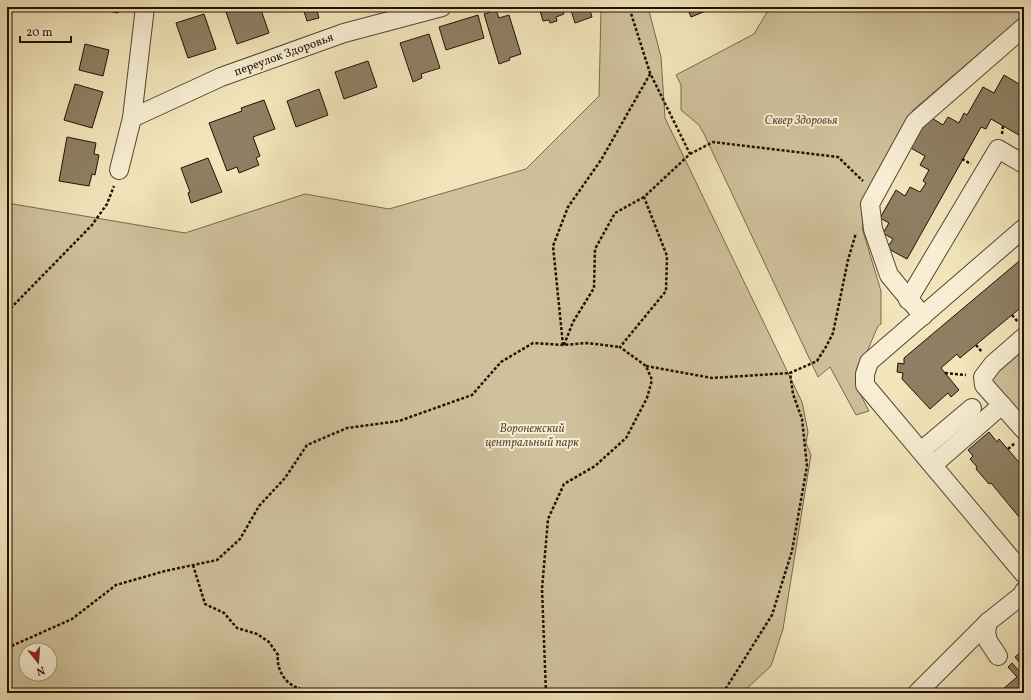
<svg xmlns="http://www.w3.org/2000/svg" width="1031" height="700" font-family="Vollkorn,serif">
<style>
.green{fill:#cfc19c;stroke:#796950;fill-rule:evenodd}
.building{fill:#8f7f63;stroke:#231103}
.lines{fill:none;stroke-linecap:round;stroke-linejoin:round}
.minor-casing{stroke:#574631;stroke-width:20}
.path{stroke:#231103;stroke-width:2.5;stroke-dasharray:3 2;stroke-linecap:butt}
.minor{stroke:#f7eed3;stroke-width:18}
.labels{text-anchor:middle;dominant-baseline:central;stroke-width:4;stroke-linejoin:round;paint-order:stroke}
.street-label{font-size:12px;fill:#231103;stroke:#f7eed3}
.park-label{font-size:12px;font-style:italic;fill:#5f4f39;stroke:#f7eed3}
</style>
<rect width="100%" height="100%" fill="#f2e5bb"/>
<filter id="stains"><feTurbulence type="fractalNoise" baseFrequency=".005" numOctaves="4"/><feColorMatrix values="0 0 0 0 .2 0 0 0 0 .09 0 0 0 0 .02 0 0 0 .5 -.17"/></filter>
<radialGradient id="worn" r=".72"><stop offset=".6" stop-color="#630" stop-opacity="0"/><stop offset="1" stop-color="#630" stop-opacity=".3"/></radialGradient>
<g class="green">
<path d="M 602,7 L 648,7 L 661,57 L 665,118 L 802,402 L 808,432 L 806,443 L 811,455 L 783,629 L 771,666 L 742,693 L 7,693 L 7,203 L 185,233 L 305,194 L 389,209 L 526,169 L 599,96 L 601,11 ZM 26,650 L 50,650 L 50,674 L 26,674 Z"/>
<path d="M 770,7 L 1024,7 L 1024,15 L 913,110 L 868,197 L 862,228 L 881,291 L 881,324 L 878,326 L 865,356 L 857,388 L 869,411 L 856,415 L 830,367 L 818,377 L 704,134 L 699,125 L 681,110 L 681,85 L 676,75 L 754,34 Z"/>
<path d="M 1024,350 L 1024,423 L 988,381 Z"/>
</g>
<g class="building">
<path d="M 91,7 L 120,7 L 118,13 Z"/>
<path d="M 241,7 L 260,7 L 269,33 L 237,44 L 226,12 Z"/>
<path d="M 290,7 L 316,7 L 319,18 L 307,21 L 303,8 L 291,11 Z"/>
<path d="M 539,7 L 562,7 L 564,14 L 556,17 L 557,21 L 550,23 L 549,20 L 543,21 Z"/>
<path d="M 570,7 L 589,7 L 592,17 L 575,23 Z"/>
<path d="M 687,7 L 716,7 L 691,17 Z"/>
<path d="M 496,10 L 499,18 L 509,15 L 521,54 L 509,58 L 510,60 L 499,64 L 484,14 Z"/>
<path d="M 204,14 L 216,49 L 188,58 L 176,23 Z"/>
<path d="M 478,15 L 484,38 L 446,50 L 439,27 Z"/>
<path d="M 429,34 L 440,68 L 421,74 L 422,78 L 413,82 L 400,43 Z"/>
<path d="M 85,44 L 109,50 L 103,76 L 79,70 Z"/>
<path d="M 368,61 L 377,87 L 344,99 L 335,72 Z"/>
<path d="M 1004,75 L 1024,87 L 1024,138 L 991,119 L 986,129 L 981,127 L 907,259 L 887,248 L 893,239 L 883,233 L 889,223 L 880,218 L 896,190 L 905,196 L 910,187 L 920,192 L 926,183 L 923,181 L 929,170 L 920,165 L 925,156 L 909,147 L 927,115 L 943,125 L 948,117 L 959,123 L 964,113 L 967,115 L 983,87 L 994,93 Z"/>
<path d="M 75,84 L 103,92 L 92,128 L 64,120 Z"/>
<path d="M 319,89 L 328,115 L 296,127 L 287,101 Z"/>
<path d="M 264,100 L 275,129 L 253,137 L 260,156 L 256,158 L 259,165 L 239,173 L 237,167 L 227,171 L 209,123 L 242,111 L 241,108 Z"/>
<path d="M 67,137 L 96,143 L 94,154 L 99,155 L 95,175 L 92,174 L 89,186 L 59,181 Z"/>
<path d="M 208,158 L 222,192 L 191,203 L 188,193 L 190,192 L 181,168 Z"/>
<path d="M 1024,257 L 1024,305 L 960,358 L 957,354 L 941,368 L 959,390 L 951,397 L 948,393 L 930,409 L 902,379 L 903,373 L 897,372 L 898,363 L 904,364 L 904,358 Z"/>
<path d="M 989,432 L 997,442 L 999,439 L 1024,468 L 1024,523 L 991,483 L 989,484 L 976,469 L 977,467 L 970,459 L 973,456 L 968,450 Z"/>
<path d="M 1021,652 L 1024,655 L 1024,668 L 1015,657 Z"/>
<path d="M 1012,663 L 1021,673 L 1024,671 L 1024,693 L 1006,693 L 1003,689 L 1017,677 L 1008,667 Z"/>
</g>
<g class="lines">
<g class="minor-casing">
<g id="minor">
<path d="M 145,7 L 132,118 L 221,77 L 344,33 L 442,7"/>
<path d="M 119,170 L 132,118"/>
<path d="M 1024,228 L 869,362 L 865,374 L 865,385 L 1024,574"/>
<path d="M 908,300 L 998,149 L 1024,164"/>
<path d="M 923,316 L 889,275 L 873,229 L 870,204 L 915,122 L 1024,27"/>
<path d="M 1024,337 L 993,364 L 983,377 L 984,385 L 1024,430"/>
<path d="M 921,451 L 972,408"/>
<path d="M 933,465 L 1002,405"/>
<path d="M 998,656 L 988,641 L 986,632 L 988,622 L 1022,595 L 1024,591"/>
<path d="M 917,693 L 988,622"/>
</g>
</g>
<g class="path">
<path d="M 1002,134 L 1003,126"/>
<path d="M 690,154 L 713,142 L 838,157 L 863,181"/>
<path d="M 962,159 L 971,164"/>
<path d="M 7,312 L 92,225 L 107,204 L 114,186"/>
<path d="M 1012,315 L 1018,322"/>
<path d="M 563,345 L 553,246 L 568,207 L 601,160 L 650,74"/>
<path d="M 564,345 L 573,322 L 594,288 L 595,249 L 615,213 L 644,197"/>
<path d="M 976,345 L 982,352"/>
<path d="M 646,366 L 712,378 L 790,373"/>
<path d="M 945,373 L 966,375"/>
<path d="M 1008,449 L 1015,443"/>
<path d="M 193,565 L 205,604 L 224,613 L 237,628 L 257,634 L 269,642 L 278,655 C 276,668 285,685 299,688 L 302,693"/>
<path d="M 7,648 L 72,619 L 116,585 L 165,571 L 217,560 L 240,539 L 259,506 L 285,478 L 307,445 L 347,428 L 399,421 L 472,395 L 501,362 L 533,343 L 563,345 L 587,343 L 620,347"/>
<path d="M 546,693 L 542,589 L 548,519 L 564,484 L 595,466 L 626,438 L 647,398 L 652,380 L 646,366 L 620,347 L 666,291 L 667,256 L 644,197 L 690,154 L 650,73 L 629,7"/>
<path d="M 723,693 L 772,615 L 792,551 L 807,466 L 802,419 L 793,394 L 790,373 L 817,361 L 827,345 L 833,333 L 848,260 L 856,233"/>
</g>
<use href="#minor" class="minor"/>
</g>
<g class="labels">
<g class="street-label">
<text transform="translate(284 55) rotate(-20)">переулок Здоровья</text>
</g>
<g class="park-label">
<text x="801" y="121">Сквер Здоровья</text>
<text x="532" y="429">Воронежский<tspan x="532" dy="14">центральный парк</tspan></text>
</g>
</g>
<rect width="1031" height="700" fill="none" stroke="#f2e5bb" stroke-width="24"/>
<rect x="8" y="8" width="1015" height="684" fill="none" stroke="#231103" stroke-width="2"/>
<rect x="12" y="12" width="1007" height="676" fill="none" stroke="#231103"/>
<g transform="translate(38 662) rotate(163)"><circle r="19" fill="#f7eed3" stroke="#a29680"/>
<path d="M0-3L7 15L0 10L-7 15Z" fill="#8f2418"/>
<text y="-6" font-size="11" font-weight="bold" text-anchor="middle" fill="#231103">N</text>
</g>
<path d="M20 36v6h51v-6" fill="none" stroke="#231103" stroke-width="2"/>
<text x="26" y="36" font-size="12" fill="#231103" stroke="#f7eed3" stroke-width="3" paint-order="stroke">20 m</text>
<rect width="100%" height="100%" filter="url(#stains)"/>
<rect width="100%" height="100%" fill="url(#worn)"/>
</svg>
